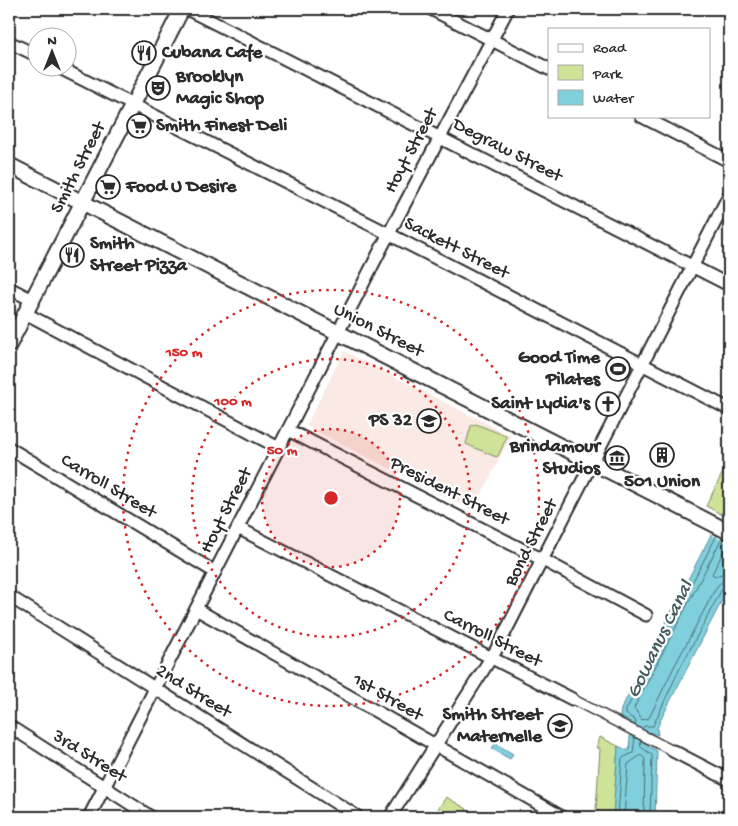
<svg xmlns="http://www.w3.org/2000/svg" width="738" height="826" font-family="'Gochi Hand',sans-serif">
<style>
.built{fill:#faeae3}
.green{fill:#cee398;stroke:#7c8762}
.water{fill:#80cfdd;stroke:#5e8d96}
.pier{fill:#fff}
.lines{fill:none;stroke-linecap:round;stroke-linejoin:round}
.shore{stroke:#4d6d72;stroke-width:1}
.pedestrian-casing{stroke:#2b2b2b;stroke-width:12}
.minor-casing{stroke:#2b2b2b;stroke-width:15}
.tertiary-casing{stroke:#2b2b2b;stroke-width:18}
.pedestrian{stroke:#fff;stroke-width:9}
.minor{stroke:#fff;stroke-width:11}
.tertiary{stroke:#fff;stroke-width:14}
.ring{fill:none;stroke:#d62828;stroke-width:2.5;stroke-dasharray:2.5 5}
.labels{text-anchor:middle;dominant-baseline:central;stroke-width:4.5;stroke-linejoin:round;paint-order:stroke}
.poi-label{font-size:19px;font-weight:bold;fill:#2b2b2b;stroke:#fff;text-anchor:start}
.street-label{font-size:19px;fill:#2b2b2b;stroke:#fff}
.water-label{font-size:20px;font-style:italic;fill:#445c60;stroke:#fff}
.centre{fill:#d62828;stroke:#fff;stroke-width:2.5}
.ring-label{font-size:15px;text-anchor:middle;font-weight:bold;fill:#d62828;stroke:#fff;stroke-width:4.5;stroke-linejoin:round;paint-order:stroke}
</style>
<rect width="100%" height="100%" fill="#fff"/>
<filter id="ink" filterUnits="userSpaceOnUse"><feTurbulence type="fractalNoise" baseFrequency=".02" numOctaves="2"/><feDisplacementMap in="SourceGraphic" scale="10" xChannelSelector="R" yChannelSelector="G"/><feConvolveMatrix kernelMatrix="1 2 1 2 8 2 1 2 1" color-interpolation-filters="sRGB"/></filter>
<g filter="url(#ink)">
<path class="built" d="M 344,351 L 511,436 L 473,511 L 306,426 Z"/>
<g class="green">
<path d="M 476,424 L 506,436 L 506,439 L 498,456 L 496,457 L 466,444 L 471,426 Z"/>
<path d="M 729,460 L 729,498 L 721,514 L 706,506 Z"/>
<path d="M 600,737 L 618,746 L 613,817 L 596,817 L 598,812 L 596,809 L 600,748 L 597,748 Z"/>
<path d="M 446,797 L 467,809 L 466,810 L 477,817 L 433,817 Z"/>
</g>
<g class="water">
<path d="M 729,500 L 729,587 L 660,721 L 657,729 L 658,735 L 645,731 L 645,744 L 657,751 L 655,817 L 613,817 L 618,746 L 629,751 L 631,722 L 620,717 L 621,709 Z"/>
<path d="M 495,743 L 513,754 L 510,759 L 492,749 Z"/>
</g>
<path class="pier" d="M 719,514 L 729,519 L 729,544 L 709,533 Z"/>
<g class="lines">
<g class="shore">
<path d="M 722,538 L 634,708 L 642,720 L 649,718 L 673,669 L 717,586 L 723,581 L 729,580"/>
<path d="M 729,541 L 712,574 L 715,576 L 729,572"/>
<path d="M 636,725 L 635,720 L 626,714 L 626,710 L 717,535"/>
<path d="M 642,728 L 645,726 L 653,726 L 678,672 L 722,589 L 725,586 L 729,586"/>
<path d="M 640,740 L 641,747 L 652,755 L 650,817"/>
<path d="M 618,817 L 622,758 L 633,753 L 635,738"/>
<path d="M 624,817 L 628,764 L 641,755 L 645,759 L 644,817"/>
</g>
<g class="pedestrian-casing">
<path id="pedestrian" d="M 572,699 L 673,751"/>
</g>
<g class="minor-casing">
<g id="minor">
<path d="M 187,9 L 729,285"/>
<path d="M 431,9 L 549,69"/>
<path d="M 9,42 L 38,56"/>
<path d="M 60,68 L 381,230 L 729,409"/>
<path d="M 641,116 L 729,161"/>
<path d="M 9,288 L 32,300"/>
<path d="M 25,313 L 279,448"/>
<path d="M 288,430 L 543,560 L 646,615"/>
<path d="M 9,448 L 215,572"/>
<path d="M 238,528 L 572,699"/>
<path d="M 9,596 L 358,817"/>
<path d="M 196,609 L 562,817"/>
<path d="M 9,726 L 151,817"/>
<path d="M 673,751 L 729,780"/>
<path d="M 89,817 L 384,243 L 508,9"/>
<path d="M 390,817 L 496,650 L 729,195"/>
</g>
</g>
<g class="tertiary-casing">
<g id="tertiary">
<path d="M 9,165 L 729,532"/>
<path d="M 9,345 L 182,9"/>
</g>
</g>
<use href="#pedestrian" class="pedestrian"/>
<use href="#minor" class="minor"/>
<use href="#tertiary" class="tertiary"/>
</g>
</g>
<circle cx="331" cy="498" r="69" fill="#d62828" fill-opacity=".12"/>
<g class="ring">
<circle cx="331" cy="498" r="69"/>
<circle cx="331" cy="498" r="139"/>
<circle cx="331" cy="498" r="208"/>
</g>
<defs>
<g id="restaurant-ring" transform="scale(1.25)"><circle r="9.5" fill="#fff" stroke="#2b2b2b" stroke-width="1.5"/><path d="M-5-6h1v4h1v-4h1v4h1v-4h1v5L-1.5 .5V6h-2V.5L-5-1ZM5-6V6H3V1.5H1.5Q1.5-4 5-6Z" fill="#2b2b2b"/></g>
<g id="theatre-ring" transform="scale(1.25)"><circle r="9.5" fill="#fff" stroke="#2b2b2b" stroke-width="1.5"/><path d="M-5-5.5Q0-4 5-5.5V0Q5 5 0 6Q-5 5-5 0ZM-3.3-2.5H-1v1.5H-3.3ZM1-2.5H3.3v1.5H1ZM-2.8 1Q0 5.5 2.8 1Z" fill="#2b2b2b"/></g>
<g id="supermarket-ring" transform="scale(1.25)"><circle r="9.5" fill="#fff" stroke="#2b2b2b" stroke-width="1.5"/><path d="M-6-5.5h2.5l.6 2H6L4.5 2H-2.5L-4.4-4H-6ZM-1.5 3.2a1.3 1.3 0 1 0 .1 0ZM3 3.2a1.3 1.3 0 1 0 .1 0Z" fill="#2b2b2b"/></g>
<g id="stadium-ring" transform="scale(1.25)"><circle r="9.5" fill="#fff" stroke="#2b2b2b" stroke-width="1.5"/><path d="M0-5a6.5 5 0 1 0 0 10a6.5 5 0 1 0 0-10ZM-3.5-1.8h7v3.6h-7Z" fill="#2b2b2b"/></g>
<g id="church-ring" transform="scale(1.25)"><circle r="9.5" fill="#fff" stroke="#2b2b2b" stroke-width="1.5"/><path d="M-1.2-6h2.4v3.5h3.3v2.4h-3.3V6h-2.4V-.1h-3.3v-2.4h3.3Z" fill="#2b2b2b"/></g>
<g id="school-ring" transform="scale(1.25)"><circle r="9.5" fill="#fff" stroke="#2b2b2b" stroke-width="1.5"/><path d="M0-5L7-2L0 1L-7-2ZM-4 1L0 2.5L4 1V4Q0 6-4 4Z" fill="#2b2b2b"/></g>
<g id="building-ring" transform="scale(1.25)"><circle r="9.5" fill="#fff" stroke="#2b2b2b" stroke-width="1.5"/><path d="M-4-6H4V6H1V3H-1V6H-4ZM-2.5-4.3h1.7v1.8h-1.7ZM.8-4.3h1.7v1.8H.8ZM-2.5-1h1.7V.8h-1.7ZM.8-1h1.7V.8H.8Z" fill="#2b2b2b"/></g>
<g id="museum-ring" transform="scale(1.25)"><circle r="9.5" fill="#fff" stroke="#2b2b2b" stroke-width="1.5"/><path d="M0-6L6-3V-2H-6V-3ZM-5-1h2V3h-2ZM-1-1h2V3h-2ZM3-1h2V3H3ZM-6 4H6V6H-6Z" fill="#2b2b2b"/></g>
</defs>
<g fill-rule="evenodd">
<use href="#restaurant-ring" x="144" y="53"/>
<use href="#theatre-ring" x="158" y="88"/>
<use href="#supermarket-ring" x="139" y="126"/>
<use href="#supermarket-ring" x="108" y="187"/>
<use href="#restaurant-ring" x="72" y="255"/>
<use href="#stadium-ring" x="618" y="369"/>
<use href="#church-ring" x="608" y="404"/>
<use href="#school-ring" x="429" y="421"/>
<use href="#building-ring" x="662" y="455"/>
<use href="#museum-ring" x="617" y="458"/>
<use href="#school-ring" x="560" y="726"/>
</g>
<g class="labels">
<g class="poi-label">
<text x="162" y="53">Cubana Cafe</text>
<text x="176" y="77">Brooklyn<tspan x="176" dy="22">Magic Shop</tspan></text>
<text x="156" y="126">Smith Finest Deli</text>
<text x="126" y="187">Food U Desire</text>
<text x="90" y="244">Smith<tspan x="90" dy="22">Street Pizza</tspan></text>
<text x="600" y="358" text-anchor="end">Good Time<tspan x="600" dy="22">Pilates</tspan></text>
<text x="590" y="404" text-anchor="end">Saint Lydia's</text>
<text x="412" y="421" text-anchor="end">PS 32</text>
<text x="600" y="447" text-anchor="end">Brindamour<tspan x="600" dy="22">Studios</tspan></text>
<text x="662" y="482" text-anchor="middle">501 Union</text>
<text x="542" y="715" text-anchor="end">Smith Street<tspan x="542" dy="22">Maternelle</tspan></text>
</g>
<g class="street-label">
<text transform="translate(412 151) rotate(-62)">Hoyt Street</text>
<text transform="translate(507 151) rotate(27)">Degraw Street</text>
<text transform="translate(79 168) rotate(-63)">Smith Street</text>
<text transform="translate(456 249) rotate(27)">Sackett Street</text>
<text transform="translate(378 331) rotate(27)">Union Street</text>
<text transform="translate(108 487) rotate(31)">Carroll Street</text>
<text transform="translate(449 492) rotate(27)">President Street</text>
<text transform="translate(227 511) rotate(-63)">Hoyt Street</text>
<text transform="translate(532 543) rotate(-63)">Bond Street</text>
<text transform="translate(492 639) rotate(27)">Carroll Street</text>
<text transform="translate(193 692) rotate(32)">2nd Street</text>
<text transform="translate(387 698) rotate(30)">1st Street</text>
<text transform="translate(89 757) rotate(32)">3rd Street</text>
</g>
<g class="water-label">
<text transform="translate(661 640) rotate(-64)">Gowanus Canal</text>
</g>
</g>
<circle cx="331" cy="498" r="8" class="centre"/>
<g class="ring-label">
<text x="184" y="356">150 m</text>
<text x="233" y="405">100 m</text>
<text x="282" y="454">50 m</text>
</g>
<rect width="738" height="826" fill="none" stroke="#fff" stroke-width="30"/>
<rect x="15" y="15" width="708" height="796" fill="none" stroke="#2b2b2b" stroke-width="2" filter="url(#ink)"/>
<rect x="548" y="28" width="162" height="90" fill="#ffffff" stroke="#aaaaaa"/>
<rect x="558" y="44" width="25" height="8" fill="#ffffff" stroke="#aaaaaa"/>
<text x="593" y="52" font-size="15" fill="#2b2b2b">Road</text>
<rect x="558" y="65" width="25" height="15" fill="#cee398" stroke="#aaaaaa"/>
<text x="593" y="78" font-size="15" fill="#2b2b2b">Park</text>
<rect x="558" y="90" width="25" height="15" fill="#80cfdd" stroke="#aaaaaa"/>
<text x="593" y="102" font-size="15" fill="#2b2b2b">Water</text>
<g transform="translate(52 52)"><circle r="24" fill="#ffffff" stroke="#aaaaaa"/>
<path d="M0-4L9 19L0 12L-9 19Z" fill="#2b2b2b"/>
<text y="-8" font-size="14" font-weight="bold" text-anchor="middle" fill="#2b2b2b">N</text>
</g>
</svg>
